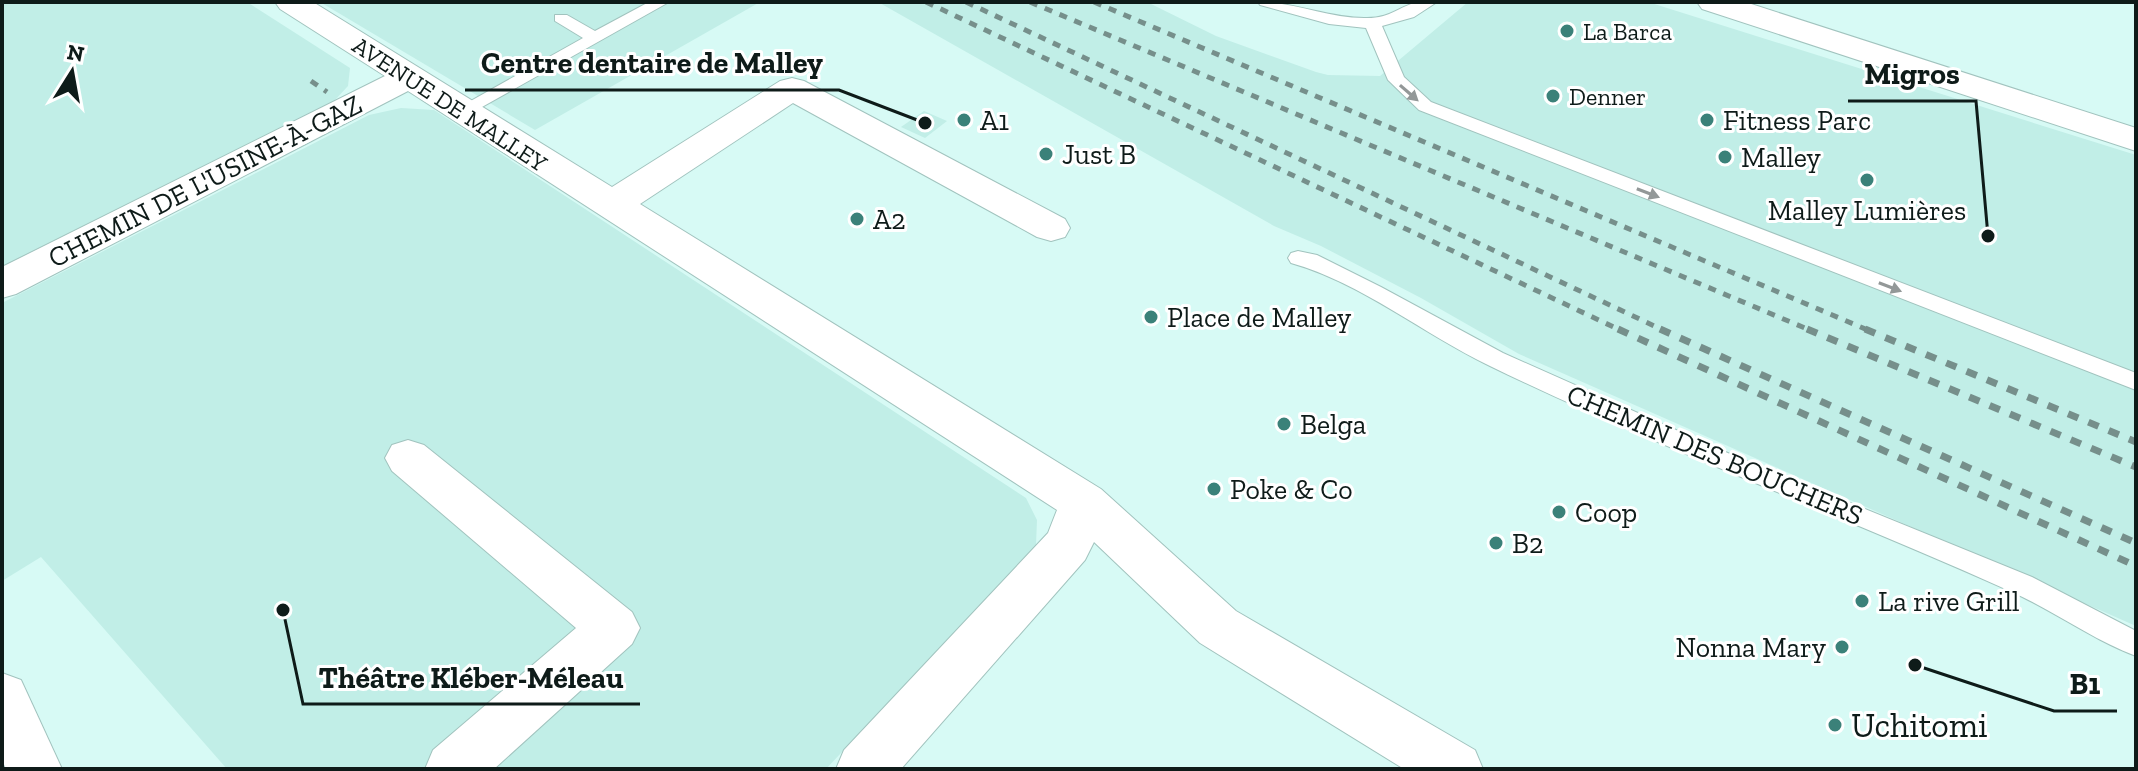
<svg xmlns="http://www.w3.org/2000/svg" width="2138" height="771" font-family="'Zilla Slab',serif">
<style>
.built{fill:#c1eee7}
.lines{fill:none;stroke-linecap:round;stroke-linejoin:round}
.lane-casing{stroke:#a1c3be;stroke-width:2}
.street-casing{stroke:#a1c3be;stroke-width:2}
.lane{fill:#fff;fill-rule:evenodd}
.street{fill:#fff;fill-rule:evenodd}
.rail-far1{stroke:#768f8b;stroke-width:5;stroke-dasharray:8 8;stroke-linecap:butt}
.rail{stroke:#768f8b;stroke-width:7;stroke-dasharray:11 11;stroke-linecap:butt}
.oneway{fill:#939898}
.poi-dot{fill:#3b8179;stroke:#fff;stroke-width:3}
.labels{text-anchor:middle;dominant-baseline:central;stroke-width:6;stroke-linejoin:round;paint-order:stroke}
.far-poi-label{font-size:24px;fill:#0e1b19;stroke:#fff;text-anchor:start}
.far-street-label{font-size:24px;fill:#0e1b19;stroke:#fff}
.poi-label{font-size:28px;fill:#0e1b19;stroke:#fff;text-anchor:start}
.street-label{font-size:28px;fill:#0e1b19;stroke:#fff}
.near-poi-label{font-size:34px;fill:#0e1b19;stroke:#fff;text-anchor:start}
.leader{fill:none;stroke:#0e1b19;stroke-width:3}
.callout-dot{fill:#0e1b19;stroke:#fff;stroke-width:3}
.callout-label{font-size:30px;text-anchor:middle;font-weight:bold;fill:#0e1b19;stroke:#fff;stroke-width:6;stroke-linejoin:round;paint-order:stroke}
</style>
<rect width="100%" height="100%" fill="#d7faf5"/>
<g class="built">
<path d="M 2,2 L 247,2 L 350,68 L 348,86 L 335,100 L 312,115 L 2,270 Z"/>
<path d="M 320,2 L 760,2 L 535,130 Z"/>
<path d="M 878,2 L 1147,2 L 1216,36 L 1316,72 L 1328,75 L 1380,76 L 1468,2 L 1648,2 L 2136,155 L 2136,626 L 1519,354 L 1421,298 L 1321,246 L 1274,226 Z"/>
<path d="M 401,108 L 434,110 L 1026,498 L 1037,520 L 1036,545 L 826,769 L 227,769 L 41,557 L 2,581 L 2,303 L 369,115 Z"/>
<path d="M 924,111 L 947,121 L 925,138 L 901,127 Z"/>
</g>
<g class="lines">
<g class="lane-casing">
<g id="lane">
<path d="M 649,2 L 669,2 L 466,116 L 454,116 L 451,112 L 583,38 L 555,21 L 555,15 L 567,15 L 595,31 Z"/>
<path d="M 1258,2 C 1295,2 1327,18 1364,18 C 1391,19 1397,7 1418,2 C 1423,1 1431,2 1437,2 L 1414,17 L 1382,26 L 1404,77 L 1431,102 L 2136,373 L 2136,390 L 1419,110 L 1388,80 L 1366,28 L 1329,24 L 1260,5 Z"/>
<path d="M 1298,251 L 1317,255 L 1381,287 L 1503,353 L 1730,454 L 2032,577 L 2136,631 L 2136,656 C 2093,640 2054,611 2012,592 C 1839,514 1661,449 1490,366 C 1423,334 1362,283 1291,263 L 1288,258 L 1291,253 Z"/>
</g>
</g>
<g class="street-casing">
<g id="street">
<path d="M 275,2 L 313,2 L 612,187 L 780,81 L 792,78 L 804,81 L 1065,219 L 1070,228 L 1065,237 L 1051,241 L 1037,237 L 793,103 L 640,204 L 1101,489 L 1236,611 L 1475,750 L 1483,769 L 1404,769 L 1200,643 L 1094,542 L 1085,560 L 901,769 L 836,769 L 844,750 L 1048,533 L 1057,510 L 408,91 L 16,294 L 2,298 L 2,267 L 385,76 L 280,9 Z"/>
<path d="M 1697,2 L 1745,2 L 2136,128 L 2136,151 L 1702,9 Z"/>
<path d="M 408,440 L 424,445 L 632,612 L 640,628 L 632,644 L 494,769 L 425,769 L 433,750 L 576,628 L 392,471 L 385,458 L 392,445 Z"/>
<path d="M 2,673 L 21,680 L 62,769 L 6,769 L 2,760 Z"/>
</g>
</g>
<use href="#lane" class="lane"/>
<use href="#street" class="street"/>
<g class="rail-far1">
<path d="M 926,2 L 1622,331"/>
<path d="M 966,2 L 1665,331"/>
<path d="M 1030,2 L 1812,331"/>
<path d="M 1094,2 L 1870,331"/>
<path d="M 311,81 L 327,92"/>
</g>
<g class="rail">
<path d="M 1618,329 L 2136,566"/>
<path d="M 1660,329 L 2136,543"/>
<path d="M 1807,329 L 2136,467"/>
<path d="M 1865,329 L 2136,442"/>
</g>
</g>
<defs><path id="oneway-solid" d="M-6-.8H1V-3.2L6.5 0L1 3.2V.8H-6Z" transform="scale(2)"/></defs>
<g class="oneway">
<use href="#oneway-solid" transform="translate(1409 93) rotate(41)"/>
<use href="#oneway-solid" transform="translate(1648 193) rotate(21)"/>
<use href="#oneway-solid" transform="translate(1890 287) rotate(21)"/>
</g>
<g class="poi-dot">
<circle cx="1567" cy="31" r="8"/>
<circle cx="1553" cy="96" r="8"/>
<circle cx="964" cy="120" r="8"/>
<circle cx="1707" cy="120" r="8"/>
<circle cx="1046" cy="154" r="8"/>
<circle cx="1725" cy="157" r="8"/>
<circle cx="1867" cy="180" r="8"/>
<circle cx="857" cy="219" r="8"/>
<circle cx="1151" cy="317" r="8"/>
<circle cx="1284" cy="424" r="8"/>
<circle cx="1214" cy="489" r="8"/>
<circle cx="1559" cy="512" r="8"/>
<circle cx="1496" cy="543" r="8"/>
<circle cx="1862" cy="601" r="8"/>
<circle cx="1842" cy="647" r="8"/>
<circle cx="1835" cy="725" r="8"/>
</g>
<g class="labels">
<g class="far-poi-label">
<text x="1583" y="31">La Barca</text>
<text x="1569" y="96">Denner</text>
</g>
<g class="far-street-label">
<text transform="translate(450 104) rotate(33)">AVENUE DE MALLEY</text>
</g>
<g class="poi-label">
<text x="980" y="120">A1</text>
<text x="1723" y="120">Fitness Parc</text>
<text x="1062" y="154">Just B</text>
<text x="1741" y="157">Malley</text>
<text x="1867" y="210" text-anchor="middle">Malley Lumières</text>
<text x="873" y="219">A2</text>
<text x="1167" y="317">Place de Malley</text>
<text x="1300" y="424">Belga</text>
<text x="1230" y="489">Poke &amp; Co</text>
<text x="1575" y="512">Coop</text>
<text x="1512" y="543">B2</text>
<text x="1878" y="601">La rive Grill</text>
<text x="1826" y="647" text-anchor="end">Nonna Mary</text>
</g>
<g class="street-label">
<text transform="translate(205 181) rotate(-27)">CHEMIN DE L'USINE-À-GAZ</text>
<text transform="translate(1715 455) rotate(23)">CHEMIN DES BOUCHERS</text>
</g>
<g class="near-poi-label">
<text x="1851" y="725">Uchitomi</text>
</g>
</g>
<path class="leader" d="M925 123L839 90H465M1988 236L1976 101H1848M283 610L303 704H640M1915 665L2054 711H2117"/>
<g class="callout-dot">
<circle cx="925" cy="123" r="8"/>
<circle cx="1988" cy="236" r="8"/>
<circle cx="283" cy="610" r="8"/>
<circle cx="1915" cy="665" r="8"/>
</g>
<g class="callout-label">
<text x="652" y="73">Centre dentaire de Malley</text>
<text x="1912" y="84">Migros</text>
<text x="471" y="688">Théâtre Kléber-Méleau</text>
<text x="2085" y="694">B1</text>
</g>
<rect width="2138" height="771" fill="none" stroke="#0e1b19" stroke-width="8"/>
<g transform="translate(72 72) rotate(11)" stroke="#ffffff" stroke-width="6" paint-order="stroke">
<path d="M0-6L14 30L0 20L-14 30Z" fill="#0e1b19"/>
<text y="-12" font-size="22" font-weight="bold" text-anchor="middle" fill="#0e1b19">N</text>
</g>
</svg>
